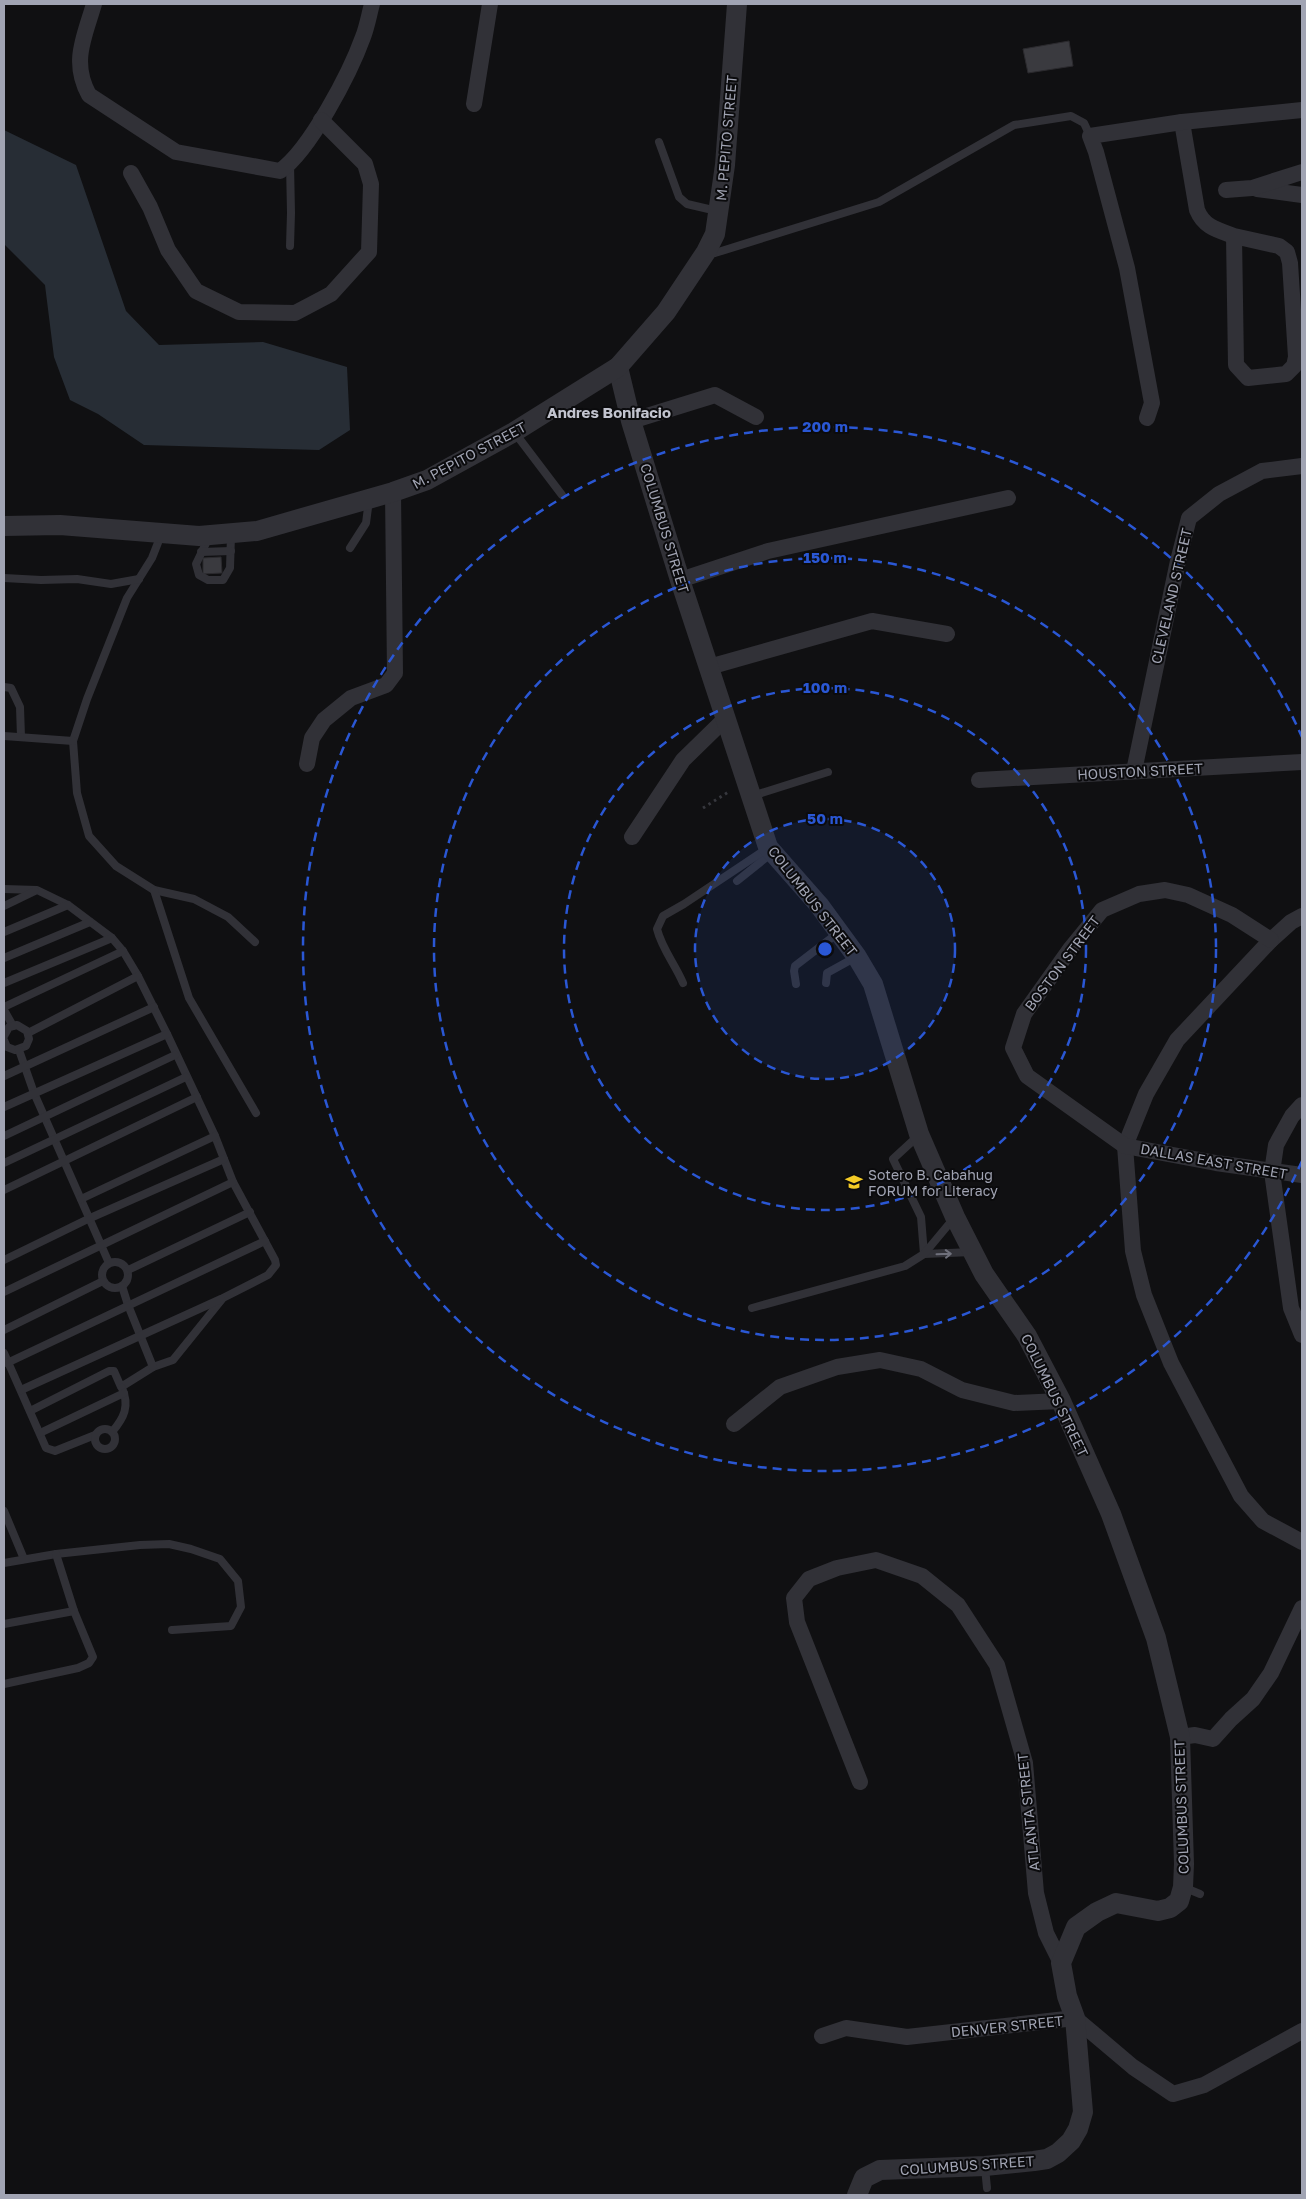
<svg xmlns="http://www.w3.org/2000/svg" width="1306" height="2199" font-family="'Golos Text',sans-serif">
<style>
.water{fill:#272d35}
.building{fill:#3a3a3f;stroke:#2b2a2e}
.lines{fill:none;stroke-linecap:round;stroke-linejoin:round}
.path{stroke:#37383e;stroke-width:3;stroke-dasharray:2.5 4;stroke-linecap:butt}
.service{stroke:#313137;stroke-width:8}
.minor{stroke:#313137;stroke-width:16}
.tertiary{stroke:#313137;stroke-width:20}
.oneway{stroke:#6f707b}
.ring{fill:none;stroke:#2a57d4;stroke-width:2.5;stroke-dasharray:9 6}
.labels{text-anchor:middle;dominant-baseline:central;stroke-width:4;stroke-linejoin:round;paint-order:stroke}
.street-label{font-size:14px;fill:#a1a4b3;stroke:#0b0b0d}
.poi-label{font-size:14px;fill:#a1a4b3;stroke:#0b0b0d;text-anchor:start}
.neighbourhood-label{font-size:15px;font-weight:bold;fill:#c2c4cf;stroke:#0b0b0d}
.centre{fill:#2a57d4;stroke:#0b0b0d;stroke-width:2.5}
.ring-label{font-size:15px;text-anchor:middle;font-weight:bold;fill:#2a57d4;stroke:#0b0b0d;stroke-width:4;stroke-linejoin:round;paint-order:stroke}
</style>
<rect width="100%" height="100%" fill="#101012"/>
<path class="water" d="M 4,130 L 76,165 L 126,311 L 159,345 L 263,342 L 347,367 L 350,430 L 319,450 L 144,445 L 98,414 L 70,400 L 54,357 L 45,285 L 4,244 Z"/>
<g class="building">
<path d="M 1069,41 L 1073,66 L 1028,73 L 1023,49 Z"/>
<path d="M 221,557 L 222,573 L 203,574 L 203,558 Z"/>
</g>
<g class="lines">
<path class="path" d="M 703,808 L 730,791"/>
<g class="service">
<path d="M 659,142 L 679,197 L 687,204 L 717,211"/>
<path d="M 290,246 L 291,213 L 290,164"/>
<path d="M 708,252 L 715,253 L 879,202 L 1014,125 L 1071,116 L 1084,123 L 1090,136"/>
<path d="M 515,433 L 562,495"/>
<path d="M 161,535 L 152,558 L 127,598 L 87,699 L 73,741 L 77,793 L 89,836 L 116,866 L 154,890 L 194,899 L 228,917 L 255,942"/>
<path d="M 209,537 L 196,564 L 199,575 L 208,580 L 223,580 L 230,568 L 231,535"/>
<path d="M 350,548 L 366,523 L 369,500"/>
<path d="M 201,552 L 231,551"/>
<path d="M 4,578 L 41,580 L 77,579 L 111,584 L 139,579"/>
<path d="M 4,687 L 11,688 L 20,707 L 21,737"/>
<path d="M 4,736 L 73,741"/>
<path d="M 752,796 L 828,772"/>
<path d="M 737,881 L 773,852"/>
<path d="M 4,889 L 37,890 L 68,905 L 112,938 L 123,951 L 138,976 L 167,1034 L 215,1136 L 233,1182 L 275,1260 L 276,1265 L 268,1275 L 223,1298 L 173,1360 L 153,1367 L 121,1387 L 114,1371 L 109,1371 L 30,1411"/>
<path d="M 154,890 L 189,998 L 256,1113"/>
<path d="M 4,906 L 35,891"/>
<path d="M 4,932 L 68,905"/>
<path d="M 4,958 L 90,922"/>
<path d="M 4,983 L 112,938"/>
<path d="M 683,983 C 675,964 662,949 657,929 L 663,916 L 684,904 L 768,848"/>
<path d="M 826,983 L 827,973 L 856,957"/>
<path d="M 796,984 L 794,971 L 795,966 L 838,933"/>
<path d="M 4,1007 L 123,951"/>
<path d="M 4,1010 L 13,1026"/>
<path d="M 28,1033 L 138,976"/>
<path d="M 4,1036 L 9,1027 L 17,1025 L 27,1031 L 29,1039 L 26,1046 L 15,1050 L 7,1047 L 4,1040"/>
<path d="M 19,1050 L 34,1093 L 109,1263"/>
<path d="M 4,1076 L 154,1007"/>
<path d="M 4,1107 L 167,1034"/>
<path d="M 4,1136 L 175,1055"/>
<path d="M 918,1136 L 893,1159 L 921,1217 L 924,1254"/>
<path d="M 4,1163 L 186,1077"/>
<path d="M 4,1190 L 197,1097"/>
<path d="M 81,1199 L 215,1136"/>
<path d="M 924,1254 L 972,1252"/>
<path d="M 4,1260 L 88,1219 L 224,1159"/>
<circle cx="115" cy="1275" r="13"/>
<path d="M 128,1270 L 250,1212"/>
<path d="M 122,1286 L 128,1305 L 153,1367"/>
<path d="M 4,1292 L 233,1182"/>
<path d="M 752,1308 L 905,1266 L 924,1254 L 954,1218"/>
<path d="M 4,1330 L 103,1281"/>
<path d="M 4,1353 L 46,1448 L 55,1451 L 95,1435"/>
<path d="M 7,1363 L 265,1241"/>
<path d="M 21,1390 L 221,1299"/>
<circle cx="105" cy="1439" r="10"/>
<path d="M 112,1432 C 124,1418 130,1406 122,1388"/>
<path d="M 40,1433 L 124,1393"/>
<path d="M 4,1511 L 24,1559"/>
<path d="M 4,1563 L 56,1554 L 140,1545 L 169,1544 L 191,1549 L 220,1559 L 238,1581 L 241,1607 L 231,1626 L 172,1630"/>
<path d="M 4,1624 L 74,1611"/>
<path d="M 4,1684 L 78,1668 L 89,1663 L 93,1657 L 74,1611 L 56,1554"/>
<path d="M 1183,1887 L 1200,1894"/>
<path d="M 985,2168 L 987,2188"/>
</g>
<g class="minor">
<path d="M 94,4 C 84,38 71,62 89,95 L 176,152 L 280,171 C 310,150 350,73 363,37 C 367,27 369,15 372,4"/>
<path d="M 474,104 L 490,4"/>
<path d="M 1182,122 L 1197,210 C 1204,227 1217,230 1234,236 L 1236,365 L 1248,378 L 1286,374 L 1294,366 L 1296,357 L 1290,263 L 1287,252 L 1279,246 L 1234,236"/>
<path d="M 131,173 L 150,207 L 168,250 L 196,291 L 239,312 L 295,313 L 331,294 L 369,252 L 371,184 L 365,164 L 321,120"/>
<path d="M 1257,189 L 1302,195"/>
<path d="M 1226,190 L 1252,188 L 1302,172"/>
<path d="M 1147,418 L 1152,403 L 1127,268 L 1096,152 L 1090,136 L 1182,122 L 1302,110"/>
<path d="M 631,421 L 715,395 L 756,417"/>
<path d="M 680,580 L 768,551 L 1008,498"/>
<path d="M 709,667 L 872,621 L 947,634"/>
<path d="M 307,764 L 312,738 L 324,720 L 351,698 L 386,685 L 395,673 L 393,492"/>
<path d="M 1134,771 L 1178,561 L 1189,518 L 1219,494 L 1262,471 L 1302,466"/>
<path d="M 979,780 L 1302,762"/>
<path d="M 632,837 L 683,760 L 725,719"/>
<path d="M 1302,916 L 1291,922 L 1271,940 L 1177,1040 L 1146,1094 L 1125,1146 L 1133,1251 L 1144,1295 L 1171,1363 L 1241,1496 L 1263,1521 L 1302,1542"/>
<path d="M 1271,940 L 1232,915 L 1188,895 L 1165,890 L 1139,894 L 1102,910 L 1071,948 L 1024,1014 L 1013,1048 L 1027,1076 L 1125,1146 L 1216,1163 L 1302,1175"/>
<path d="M 1302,1105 L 1292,1116 L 1276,1145 L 1272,1172 L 1291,1308 L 1302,1335"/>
<path d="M 734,1424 L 780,1387 L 837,1367 L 880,1360 L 921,1369 L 962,1390 L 1014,1403 L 1061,1401"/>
<path d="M 1180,1737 L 1195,1735 L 1213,1739 L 1231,1719 L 1253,1699 L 1271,1673 L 1302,1608"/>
<path d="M 860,1782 L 797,1622 L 794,1598 L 809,1579 L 837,1568 L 876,1560 L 922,1576 L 958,1605 L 997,1665 L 1025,1763 L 1036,1893 L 1046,1933 L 1061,1963"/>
<path d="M 822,2036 L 846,2028 L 907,2037 L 1075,2018 L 1133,2067 L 1173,2094 L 1204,2085 L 1302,2031"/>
</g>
<g class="tertiary">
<path d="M 618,367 L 631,421 L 680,580 L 768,847 L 819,905 L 857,957 L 873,984 L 919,1134 L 955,1217 L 984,1274 L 1027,1336 L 1061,1401 L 1111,1514 L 1156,1638 L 1180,1737 L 1184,1864 L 1183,1887 L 1179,1901 L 1170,1908 L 1158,1911 L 1116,1903 L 1097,1912 L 1076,1927 L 1061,1963 L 1067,1996 L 1075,2018 L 1083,2112 L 1078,2129 L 1071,2141 L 1058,2153 L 1047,2159 L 1034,2161 L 985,2166 L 880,2170 L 864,2178 L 857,2195"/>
<path d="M 4,526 L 60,525 L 199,536 L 257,531 L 393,492 L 427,480 L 514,432 L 618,367 L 666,312 L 706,252 L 715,234 L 725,165 L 737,4"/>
</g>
</g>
<defs><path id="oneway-shaft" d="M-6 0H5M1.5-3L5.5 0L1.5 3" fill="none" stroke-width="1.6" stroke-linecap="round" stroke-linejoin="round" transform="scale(1.25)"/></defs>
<use class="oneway" href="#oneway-shaft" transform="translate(944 1254) rotate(-2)"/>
<circle cx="825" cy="949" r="130" fill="#2a57d4" fill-opacity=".12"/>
<g class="ring">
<circle cx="825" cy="949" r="130"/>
<circle cx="825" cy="949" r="261"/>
<circle cx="825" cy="949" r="391"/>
<path d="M1302 1161A522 522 0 1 1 1302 737"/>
</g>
<defs>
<g id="school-bare" transform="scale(1.35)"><path d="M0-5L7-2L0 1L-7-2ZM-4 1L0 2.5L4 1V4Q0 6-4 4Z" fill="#f4cb26" stroke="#0b0b0d" stroke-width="2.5" paint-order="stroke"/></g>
</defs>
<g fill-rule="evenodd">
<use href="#school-bare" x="854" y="1182"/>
</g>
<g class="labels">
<g class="street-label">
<text transform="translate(726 138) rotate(-85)">M. PEPITO STREET</text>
<text transform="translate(469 455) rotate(-28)">M. PEPITO STREET</text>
<text transform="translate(665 528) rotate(73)">COLUMBUS STREET</text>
<text transform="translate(1171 596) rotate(-77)">CLEVELAND STREET</text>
<text transform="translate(1140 771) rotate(-3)">HOUSTON STREET</text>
<text transform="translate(813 901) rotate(52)">COLUMBUS STREET</text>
<text transform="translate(1062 963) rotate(-53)">BOSTON STREET</text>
<text transform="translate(1214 1161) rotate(10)">DALLAS EAST STREET</text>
<text transform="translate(1055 1395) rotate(64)">COLUMBUS STREET</text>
<text transform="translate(1181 1807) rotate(-92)">COLUMBUS STREET</text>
<text transform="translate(1028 1812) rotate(-96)">ATLANTA STREET</text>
<text transform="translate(1007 2026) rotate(-6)">DENVER STREET</text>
<text transform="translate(967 2165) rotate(-4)">COLUMBUS STREET</text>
</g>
<g class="poi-label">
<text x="868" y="1174">Sotero B. Cabahug<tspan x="868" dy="16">FORUM for Literacy</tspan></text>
</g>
<g class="neighbourhood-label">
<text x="609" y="412">Andres Bonifacio</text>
</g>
</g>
<circle cx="825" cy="949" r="8" class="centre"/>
<g class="ring-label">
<text x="825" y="432">200 m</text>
<text x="825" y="563">150 m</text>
<text x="825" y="693">100 m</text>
<text x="825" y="824">50 m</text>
</g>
<rect width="1306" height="2199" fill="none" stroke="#a1a4b3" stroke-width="10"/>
</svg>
